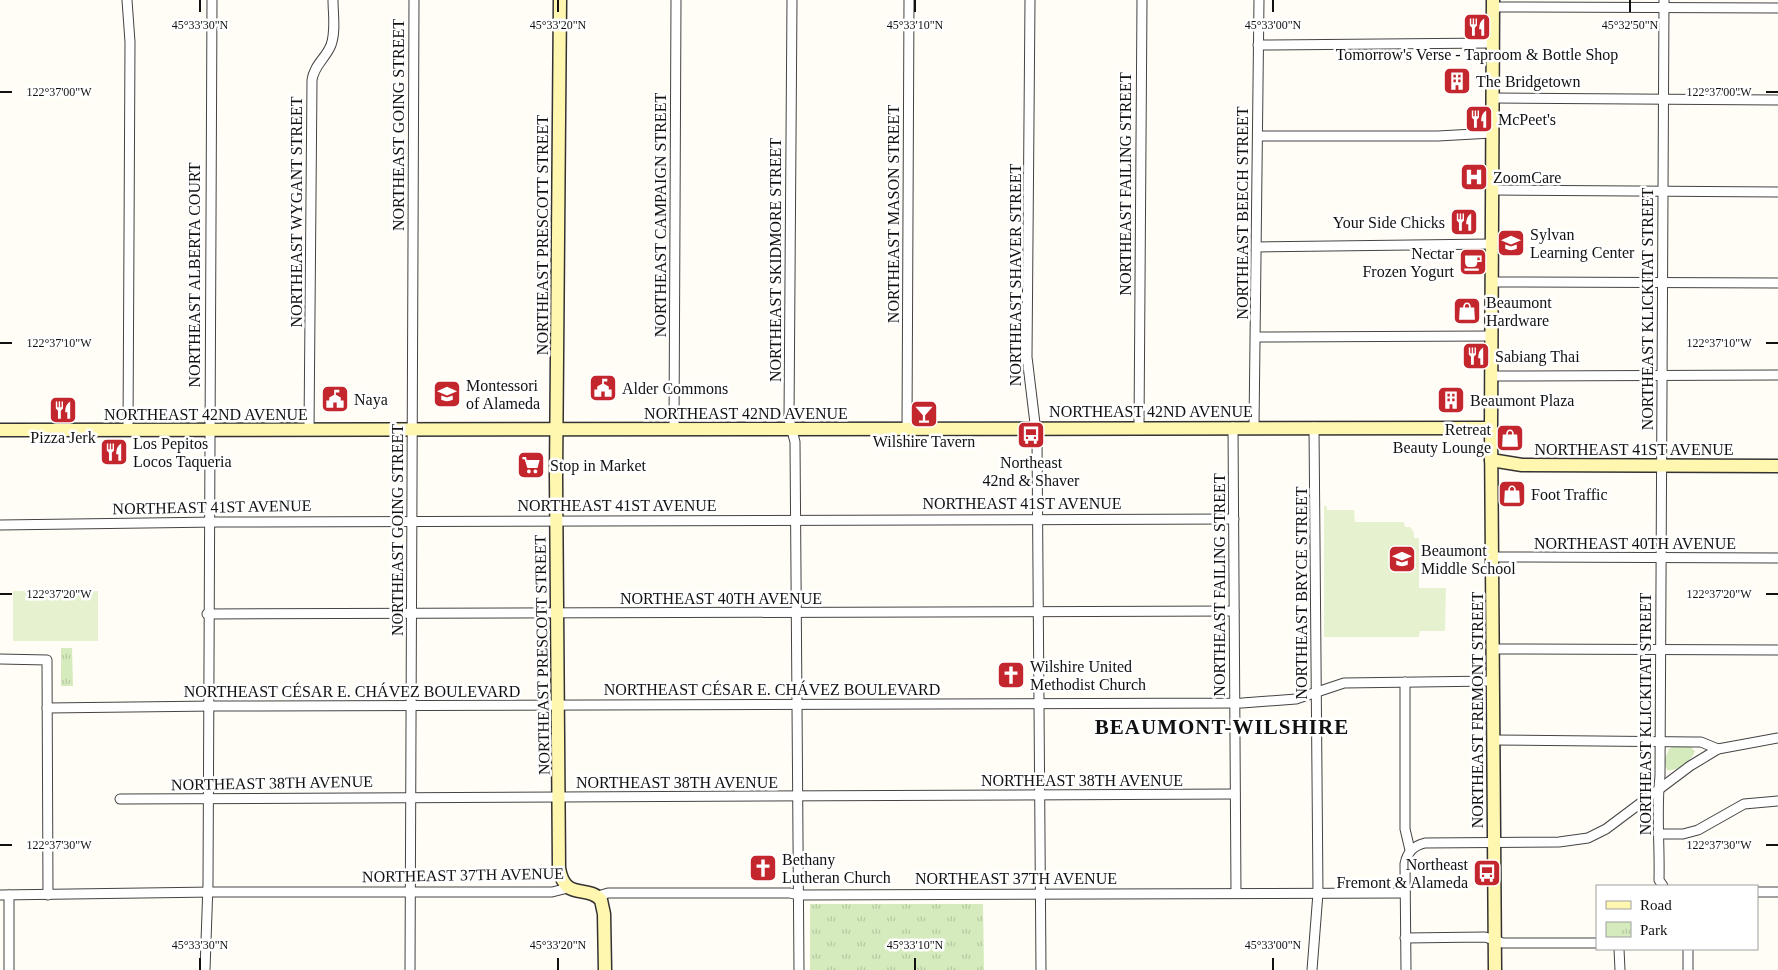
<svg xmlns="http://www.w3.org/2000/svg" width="1778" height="970" font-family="Georgia,serif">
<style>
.grass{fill:#d5ebbd}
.park{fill:url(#park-tufts)}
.pitch{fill:#e6f2cf}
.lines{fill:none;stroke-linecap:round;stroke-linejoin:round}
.street-casing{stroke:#444;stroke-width:11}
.secondary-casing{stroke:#333;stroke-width:15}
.street{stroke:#fff;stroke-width:9}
.secondary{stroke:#fff6b0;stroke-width:12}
.ticks{fill:none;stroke:#111;stroke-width:2}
.labels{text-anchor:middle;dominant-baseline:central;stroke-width:5;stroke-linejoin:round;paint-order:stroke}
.poi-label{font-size:16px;fill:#111;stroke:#fff;text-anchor:start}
.street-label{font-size:16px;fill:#111;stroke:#fff}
.district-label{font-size:21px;font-weight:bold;letter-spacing:1px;fill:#111;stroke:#fff}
.ticks-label{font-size:12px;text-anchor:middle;fill:#111;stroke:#fff;stroke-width:5;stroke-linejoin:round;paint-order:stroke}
</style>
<defs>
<pattern id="park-tufts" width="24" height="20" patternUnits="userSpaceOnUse" patternTransform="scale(1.25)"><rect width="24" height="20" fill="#d5ebbd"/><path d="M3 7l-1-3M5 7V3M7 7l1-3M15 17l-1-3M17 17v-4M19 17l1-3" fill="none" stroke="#b6c8a1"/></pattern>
</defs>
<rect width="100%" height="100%" fill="#fffdf5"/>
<path class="grass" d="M 1689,746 L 1695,751 C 1692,761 1676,772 1667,770 L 1664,761 L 1669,749 L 1674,746 Z"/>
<g class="park">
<path d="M 61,648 L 72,648 L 73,686 L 61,686 Z"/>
<path d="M 810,904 L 983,904 L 984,970 L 810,970 Z"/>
</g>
<g class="pitch">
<path d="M 1324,506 L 1327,506 L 1327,510 L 1354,510 L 1355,522 L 1404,522 L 1405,527 L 1410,527 L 1414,532 L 1414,538 L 1419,538 L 1419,588 L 1446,588 L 1445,631 L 1420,631 L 1419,637 L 1324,637 Z"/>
<rect x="13" y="591" width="85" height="50"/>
</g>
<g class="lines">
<g class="street-casing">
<g id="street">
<path d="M 127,0 L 130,42 L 128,430"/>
<path d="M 792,0 L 789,419 L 795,442 L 799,970"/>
<path d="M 1030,0 L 1027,357 L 1037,440 L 1041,970"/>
<path d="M 1493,7 L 1778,8"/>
<path d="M 1258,45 L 1493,43"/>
<path d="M 1493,98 L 1778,100"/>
<path d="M 1258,136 L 1438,136 L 1492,133"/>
<path d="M 1492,190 L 1778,192"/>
<path d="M 1257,247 L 1492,244"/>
<path d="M 1492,282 L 1778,283"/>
<path d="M 1256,337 L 1491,336"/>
<path d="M 1491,376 L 1778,375"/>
<path d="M 1233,427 L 1236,893"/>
<path d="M 1254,427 L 1259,0"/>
<path d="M 1139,428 L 1142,0"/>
<path d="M 907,429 L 909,0"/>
<path d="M 309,430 L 312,80 C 314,65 326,58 331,45 C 336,31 333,14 333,0"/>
<path d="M 674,430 L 676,0"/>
<path d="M 0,525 L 218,522 L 1234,519"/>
<path d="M 1492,557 L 1778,558"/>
<path d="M 207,614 L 1234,611"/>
<path d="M 1493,649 L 1778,650"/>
<path d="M 0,659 L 47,660 L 48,895"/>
<path d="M 1405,682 L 1405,829 L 1410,850"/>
<path d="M 47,708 L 216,706 L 1242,703 L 1296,699 L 1344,683 L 1493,681"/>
<path d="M 1493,740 L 1694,742 L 1701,742 L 1718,749"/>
<path d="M 120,799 L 1235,794"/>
<path d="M 1660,834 L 1683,834 L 1698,830 L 1744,804 L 1778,801"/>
<path d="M 1663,886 L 1659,880 C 1660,845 1656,811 1660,776 L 1664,0"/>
<path d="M 1757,892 L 1778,892"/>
<path d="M 0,895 L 214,892 L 552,892 L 568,888"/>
<path d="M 598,896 L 608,893 L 790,893 L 799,895 L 1405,893"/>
<path d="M 1405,938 L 1485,937 L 1503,943 L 1597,943"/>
<path d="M 1619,949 L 1620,970"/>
<path d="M 1688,949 L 1688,970"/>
<path d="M 9,970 L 9,895"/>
<path d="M 205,970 L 208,884 L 212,0"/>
<path d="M 410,970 L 414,0"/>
<path d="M 1312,970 L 1318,893 L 1314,427"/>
<path d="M 1406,970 L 1405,864 C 1407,852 1413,846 1425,843 L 1559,842 L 1588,838 L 1606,829 L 1690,766 L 1718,749 L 1778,738"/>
</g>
</g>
<g class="secondary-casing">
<g id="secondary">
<path d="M 560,0 L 556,476 L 559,868 C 565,902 587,884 601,900 L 604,914 L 605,970"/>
<path d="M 1493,0 L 1491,428 L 1495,970"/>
<path d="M 0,430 L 1491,428"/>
<path d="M 1491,460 L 1522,465 L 1778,466"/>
</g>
</g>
<use href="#street" class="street"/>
<use href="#secondary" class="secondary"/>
</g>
<path class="ticks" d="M 200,0 L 200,12M 558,0 L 558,12M 915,0 L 915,12M 1273,0 L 1273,12M 1630,0 L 1630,12M 0,92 L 12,92M 1766,92 L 1778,92M 0,343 L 12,343M 1766,343 L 1778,343M 0,594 L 12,594M 1766,594 L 1778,594M 0,845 L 12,845M 1766,845 L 1778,845M 200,958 L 200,970M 558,958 L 558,970M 915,958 L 915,970M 1273,958 L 1273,970"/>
<defs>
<g id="restaurant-square" transform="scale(1.4375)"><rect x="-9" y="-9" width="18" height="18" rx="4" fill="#c4262e" stroke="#fff"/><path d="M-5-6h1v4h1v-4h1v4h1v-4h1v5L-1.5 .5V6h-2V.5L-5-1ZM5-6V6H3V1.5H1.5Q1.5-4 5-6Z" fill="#fff"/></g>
<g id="building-square" transform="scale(1.4375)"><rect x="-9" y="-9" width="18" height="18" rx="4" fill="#c4262e" stroke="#fff"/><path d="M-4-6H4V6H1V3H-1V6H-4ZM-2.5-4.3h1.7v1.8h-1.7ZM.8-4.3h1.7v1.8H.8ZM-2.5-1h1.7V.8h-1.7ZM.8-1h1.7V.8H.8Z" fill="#fff"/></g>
<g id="hospital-square" transform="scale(1.4375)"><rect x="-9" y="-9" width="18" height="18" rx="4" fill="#c4262e" stroke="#fff"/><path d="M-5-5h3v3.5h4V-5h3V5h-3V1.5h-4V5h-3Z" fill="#fff"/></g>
<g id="school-square" transform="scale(1.4375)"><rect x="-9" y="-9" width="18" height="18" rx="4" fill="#c4262e" stroke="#fff"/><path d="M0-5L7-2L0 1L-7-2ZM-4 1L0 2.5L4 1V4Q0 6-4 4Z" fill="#fff"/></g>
<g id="cafe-square" transform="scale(1.4375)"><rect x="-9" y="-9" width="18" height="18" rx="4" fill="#c4262e" stroke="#fff"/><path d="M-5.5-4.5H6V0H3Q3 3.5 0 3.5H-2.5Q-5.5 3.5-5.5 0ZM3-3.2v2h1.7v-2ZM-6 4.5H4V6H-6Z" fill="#fff"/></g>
<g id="shop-square" transform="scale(1.4375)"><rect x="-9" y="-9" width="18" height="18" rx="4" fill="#c4262e" stroke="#fff"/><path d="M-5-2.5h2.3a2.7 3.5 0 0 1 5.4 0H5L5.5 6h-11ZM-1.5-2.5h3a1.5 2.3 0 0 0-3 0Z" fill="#fff"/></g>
<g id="civic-square" transform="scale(1.4375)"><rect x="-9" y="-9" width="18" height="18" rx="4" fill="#c4262e" stroke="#fff"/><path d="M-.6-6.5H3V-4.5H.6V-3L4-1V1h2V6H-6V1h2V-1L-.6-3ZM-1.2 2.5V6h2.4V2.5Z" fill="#fff"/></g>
<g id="bar-square" transform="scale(1.4375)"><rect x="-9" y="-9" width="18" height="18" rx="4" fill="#c4262e" stroke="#fff"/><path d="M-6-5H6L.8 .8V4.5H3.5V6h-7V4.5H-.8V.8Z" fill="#fff"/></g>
<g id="bus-square" transform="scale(1.4375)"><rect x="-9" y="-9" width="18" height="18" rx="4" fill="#c4262e" stroke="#fff"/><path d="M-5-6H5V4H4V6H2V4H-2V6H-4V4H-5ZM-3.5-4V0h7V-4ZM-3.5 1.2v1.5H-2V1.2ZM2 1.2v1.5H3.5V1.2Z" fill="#fff"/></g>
<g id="supermarket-square" transform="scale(1.4375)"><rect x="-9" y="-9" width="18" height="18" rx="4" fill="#c4262e" stroke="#fff"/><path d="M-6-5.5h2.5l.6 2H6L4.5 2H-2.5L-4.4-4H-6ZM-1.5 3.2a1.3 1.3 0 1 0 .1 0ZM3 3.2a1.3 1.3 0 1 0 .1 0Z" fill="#fff"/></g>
<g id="church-square" transform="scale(1.4375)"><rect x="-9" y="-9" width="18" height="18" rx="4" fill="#c4262e" stroke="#fff"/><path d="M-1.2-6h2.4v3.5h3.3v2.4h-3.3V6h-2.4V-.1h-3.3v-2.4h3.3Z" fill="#fff"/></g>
</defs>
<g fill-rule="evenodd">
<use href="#restaurant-square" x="1477" y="27"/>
<use href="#building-square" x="1457" y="81"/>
<use href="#restaurant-square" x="1479" y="119"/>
<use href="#hospital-square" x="1474" y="177"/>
<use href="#restaurant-square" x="1464" y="222"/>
<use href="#school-square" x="1511" y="243"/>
<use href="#cafe-square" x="1473" y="262"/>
<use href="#shop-square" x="1467" y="311"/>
<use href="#restaurant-square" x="1476" y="356"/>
<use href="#civic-square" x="603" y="388"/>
<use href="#school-square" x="447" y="394"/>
<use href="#civic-square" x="335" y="399"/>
<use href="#building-square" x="1451" y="400"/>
<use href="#restaurant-square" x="63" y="410"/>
<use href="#bar-square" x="924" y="414"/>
<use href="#bus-square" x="1031" y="435"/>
<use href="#shop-square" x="1510" y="438"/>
<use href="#restaurant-square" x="114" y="452"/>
<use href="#supermarket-square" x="531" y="465"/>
<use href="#shop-square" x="1512" y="494"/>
<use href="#school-square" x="1402" y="559"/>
<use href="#church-square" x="1011" y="675"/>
<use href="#church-square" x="763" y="868"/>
<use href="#bus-square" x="1487" y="873"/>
</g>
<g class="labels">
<g class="poi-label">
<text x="1477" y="54" text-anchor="middle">Tomorrow's Verse - Taproom &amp; Bottle Shop</text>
<text x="1476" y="81">The Bridgetown</text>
<text x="1498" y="119">McPeet's</text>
<text x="1493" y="177">ZoomCare</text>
<text x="1445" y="222" text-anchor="end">Your Side Chicks</text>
<text x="1530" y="234">Sylvan<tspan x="1530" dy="18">Learning Center</tspan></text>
<text x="1454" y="253" text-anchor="end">Nectar<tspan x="1454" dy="18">Frozen Yogurt</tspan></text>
<text x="1486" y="302">Beaumont<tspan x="1486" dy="18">Hardware</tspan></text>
<text x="1495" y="356">Sabiang Thai</text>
<text x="466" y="385">Montessori<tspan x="466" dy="18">of Alameda</tspan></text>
<text x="622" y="388">Alder Commons</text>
<text x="354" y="399">Naya</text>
<text x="1470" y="400">Beaumont Plaza</text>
<text x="1491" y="429" text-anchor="end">Retreat<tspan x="1491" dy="18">Beauty Lounge</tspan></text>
<text x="63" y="437" text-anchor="middle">Pizza Jerk</text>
<text x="924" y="441" text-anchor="middle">Wilshire Tavern</text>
<text x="133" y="443">Los Pepitos<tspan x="133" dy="18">Locos Taqueria</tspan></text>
<text x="1031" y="462" text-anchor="middle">Northeast<tspan x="1031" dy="18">42nd &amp; Shaver</tspan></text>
<text x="550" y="465">Stop in Market</text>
<text x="1531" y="494">Foot Traffic</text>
<text x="1421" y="550">Beaumont<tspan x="1421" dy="18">Middle School</tspan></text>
<text x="1030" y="666">Wilshire United<tspan x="1030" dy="18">Methodist Church</tspan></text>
<text x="782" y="859">Bethany<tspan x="782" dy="18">Lutheran Church</tspan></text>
<text x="1468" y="864" text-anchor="end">Northeast<tspan x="1468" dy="18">Fremont &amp; Alameda</tspan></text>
</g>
<g class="street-label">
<text transform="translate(398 125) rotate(-90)">NORTHEAST GOING STREET</text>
<text transform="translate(1125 184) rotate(-90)">NORTHEAST FAILING STREET</text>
<text transform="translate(296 212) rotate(-90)">NORTHEAST WYGANT STREET</text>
<text transform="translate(1242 213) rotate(-90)">NORTHEAST BEECH STREET</text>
<text transform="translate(893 214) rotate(-90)">NORTHEAST MASON STREET</text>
<text transform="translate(660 215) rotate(-90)">NORTHEAST CAMPAIGN STREET</text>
<text transform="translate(542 235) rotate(-90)">NORTHEAST PRESCOTT STREET</text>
<text transform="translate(775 260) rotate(-90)">NORTHEAST SKIDMORE STREET</text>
<text transform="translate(194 275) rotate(-90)">NORTHEAST ALBERTA COURT</text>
<text transform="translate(1015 275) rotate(-90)">NORTHEAST SHAVER STREET</text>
<text transform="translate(1647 309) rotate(-90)">NORTHEAST KLICKITAT STREET</text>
<text x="1151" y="411">NORTHEAST 42ND AVENUE</text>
<text x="746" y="413">NORTHEAST 42ND AVENUE</text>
<text x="206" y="414">NORTHEAST 42ND AVENUE</text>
<text x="1634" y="449">NORTHEAST 41ST AVENUE</text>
<text x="1022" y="503">NORTHEAST 41ST AVENUE</text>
<text x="617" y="505">NORTHEAST 41ST AVENUE</text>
<text transform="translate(212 507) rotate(-1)">NORTHEAST 41ST AVENUE</text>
<text transform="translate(397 530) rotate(-90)">NORTHEAST GOING STREET</text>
<text x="1635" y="543">NORTHEAST 40TH AVENUE</text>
<text transform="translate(1219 585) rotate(-90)">NORTHEAST FAILING STREET</text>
<text transform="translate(1301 593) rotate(-90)">NORTHEAST BRYCE STREET</text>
<text x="721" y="598">NORTHEAST 40TH AVENUE</text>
<text transform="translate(542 655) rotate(-91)">NORTHEAST PRESCOTT STREET</text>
<text x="772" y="689">NORTHEAST CÉSAR E. CHÁVEZ BOULEVARD</text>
<text x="352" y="691">NORTHEAST CÉSAR E. CHÁVEZ BOULEVARD</text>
<text transform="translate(1477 710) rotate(-90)">NORTHEAST FREMONT STREET</text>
<text transform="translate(1645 714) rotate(-90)">NORTHEAST KLICKITAT STREET</text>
<text x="1082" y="780">NORTHEAST 38TH AVENUE</text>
<text x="677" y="782">NORTHEAST 38TH AVENUE</text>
<text transform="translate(272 783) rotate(-1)">NORTHEAST 38TH AVENUE</text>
<text transform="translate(463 875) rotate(-1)">NORTHEAST 37TH AVENUE</text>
<text x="1016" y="878">NORTHEAST 37TH AVENUE</text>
</g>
<g class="district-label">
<text x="1222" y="727">BEAUMONT-WILSHIRE</text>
</g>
</g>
<g class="ticks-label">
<text x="200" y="29">45°33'30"N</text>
<text x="558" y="29">45°33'20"N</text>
<text x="915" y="29">45°33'10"N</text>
<text x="1273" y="29">45°33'00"N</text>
<text x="1630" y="29">45°32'50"N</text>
<text x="1719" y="96">122°37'00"W</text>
<text x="59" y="96">122°37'00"W</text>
<text x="1719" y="347">122°37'10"W</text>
<text x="59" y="347">122°37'10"W</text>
<text x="1719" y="598">122°37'20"W</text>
<text x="59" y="598">122°37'20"W</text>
<text x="1719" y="849">122°37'30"W</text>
<text x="59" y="849">122°37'30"W</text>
<text x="200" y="949">45°33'30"N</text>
<text x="558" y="949">45°33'20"N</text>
<text x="915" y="949">45°33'10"N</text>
<text x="1273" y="949">45°33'00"N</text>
</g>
<rect x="1596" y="885" width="162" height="65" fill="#ffffff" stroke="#a0a0a0"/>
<rect x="1606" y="901" width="25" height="8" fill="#fff6b0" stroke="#a0a0a0"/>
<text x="1640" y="910" font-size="15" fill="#111111">Road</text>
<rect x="1606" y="922" width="25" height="15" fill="url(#park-tufts)" stroke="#a0a0a0"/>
<text x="1640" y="935" font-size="15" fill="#111111">Park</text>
</svg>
